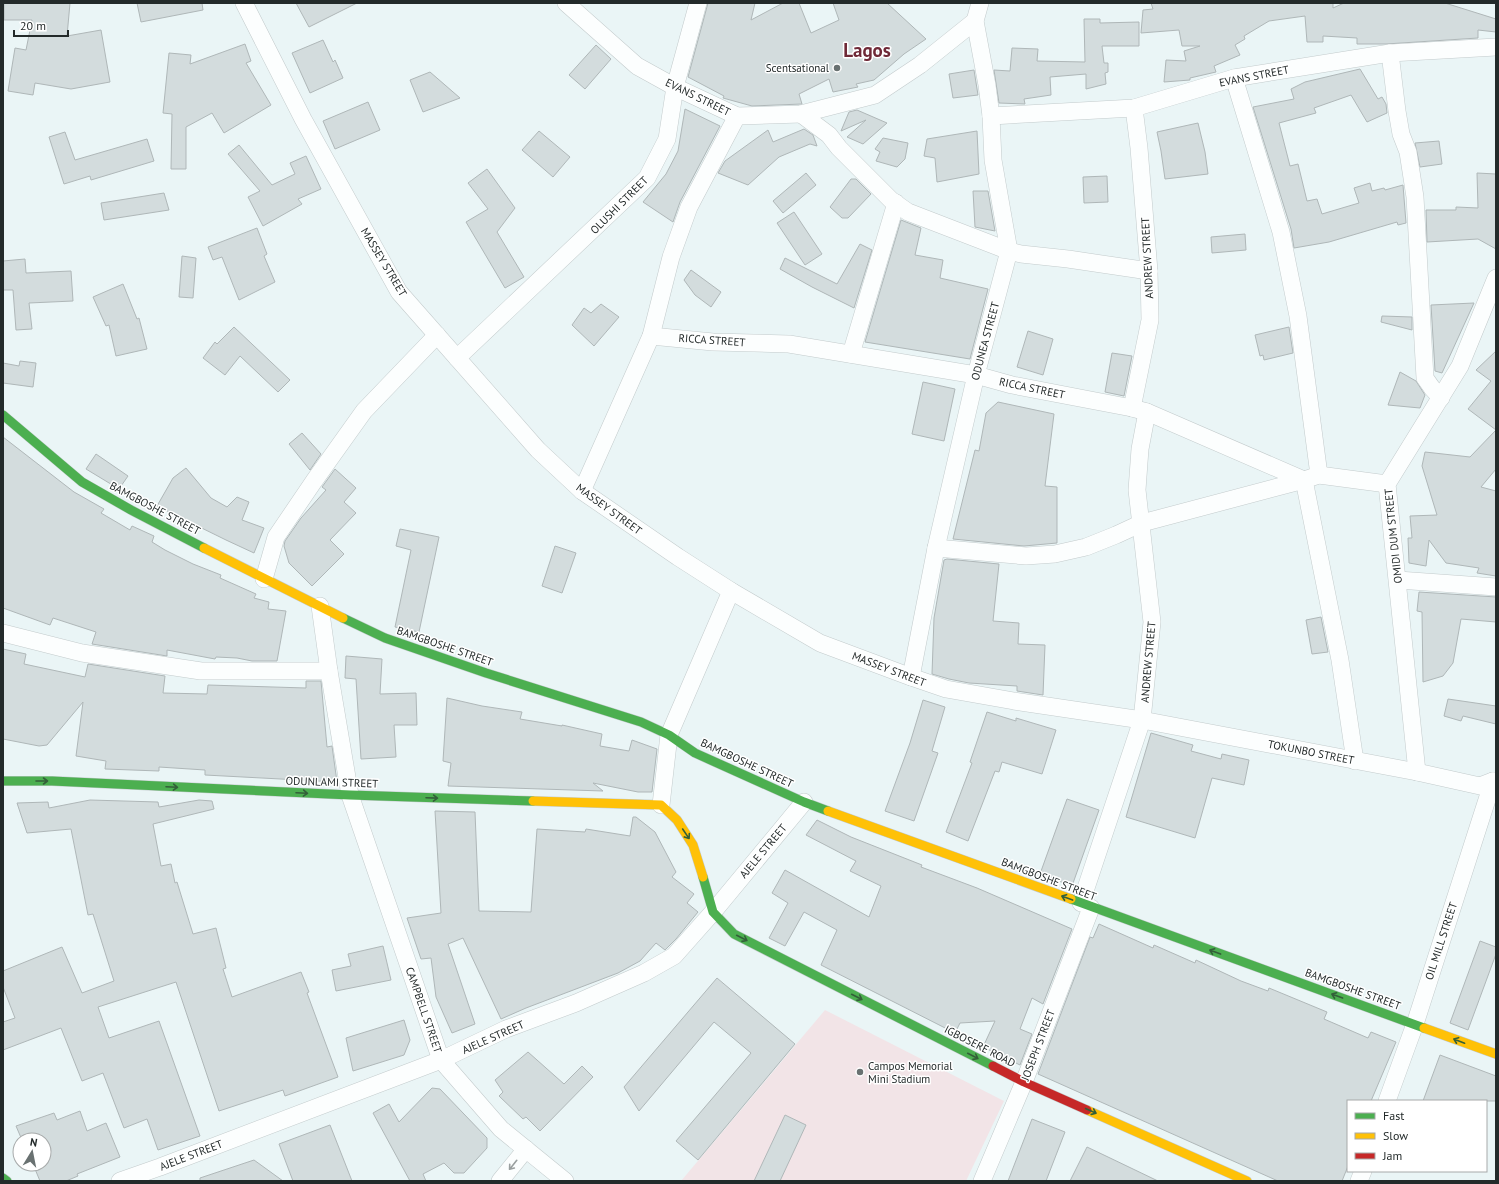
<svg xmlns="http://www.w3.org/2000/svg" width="1499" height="1184" font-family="'PT Sans',sans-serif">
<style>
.green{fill:#f2e4e7}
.building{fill:#d3dcdd;stroke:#afb7b8}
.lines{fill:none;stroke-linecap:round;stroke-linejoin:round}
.street-casing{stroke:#c3cbcc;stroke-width:18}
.fast-casing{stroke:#c3cbcc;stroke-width:10}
.slow-casing{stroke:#c3cbcc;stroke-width:10}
.jam-casing{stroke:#c3cbcc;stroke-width:10}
.street{stroke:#fcfefe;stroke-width:17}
.fast{stroke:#4caf50;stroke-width:9}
.slow{stroke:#ffc107;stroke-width:9}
.jam{stroke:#c62828;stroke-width:9}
.oneway{stroke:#335f39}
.oneway2{stroke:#9a9f9f}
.poi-dot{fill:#697171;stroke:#fff;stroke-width:1.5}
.labels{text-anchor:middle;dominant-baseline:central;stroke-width:3;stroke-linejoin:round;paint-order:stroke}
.poi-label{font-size:11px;fill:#232a2a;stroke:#fff;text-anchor:end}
.street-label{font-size:11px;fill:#232a2a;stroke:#fff}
.town-label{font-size:19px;font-weight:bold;fill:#6f2937;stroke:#fff}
</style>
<rect width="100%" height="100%" fill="#eaf5f6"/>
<path class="green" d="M 825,1010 L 1004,1101 L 966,1181 L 681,1181 Z"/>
<g class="building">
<path d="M 4,3 L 70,3 L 67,36 L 101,30 L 110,82 L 71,89 L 35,83 L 33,95 L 8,91 L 15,48 L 26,50 L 32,20 L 4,20 Z"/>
<path d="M 137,3 L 202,3 L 203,10 L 141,22 Z"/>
<path d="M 296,3 L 357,3 L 309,27 Z"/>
<path d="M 708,3 L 755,3 L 751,20 L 783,3 L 799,3 L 811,33 L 839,20 L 833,3 L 887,3 L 926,39 L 904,54 L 874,80 L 856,84 L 858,87 L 833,92 L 829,79 L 799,94 L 802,104 L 752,106 L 723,98 L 724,96 L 688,77 Z"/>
<path d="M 1151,3 L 1333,3 L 1333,8 L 1344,3 L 1445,3 L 1496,19 L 1496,32 L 1478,30 L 1478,38 L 1386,44 L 1357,44 L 1357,38 L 1323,36 L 1323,42 L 1307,42 L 1305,16 L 1269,21 L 1244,36 L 1245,39 L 1235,45 L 1240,55 L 1214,66 L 1216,72 L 1190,78 L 1190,80 L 1164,82 L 1166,60 L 1186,61 L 1184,51 L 1200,46 L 1182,46 L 1179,30 L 1141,33 L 1143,10 L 1153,9 Z"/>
<path d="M 1084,19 L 1100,19 L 1100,23 L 1139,22 L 1139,46 L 1102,46 L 1104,63 L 1108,63 L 1108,72 L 1105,73 L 1106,84 L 1086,89 L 1086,74 L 1050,77 L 1051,95 L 1024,99 L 1025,104 L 999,103 L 994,70 L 1010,71 L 1012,48 L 1038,49 L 1037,61 L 1085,62 Z"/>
<path d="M 323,40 L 333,62 L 335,60 L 343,78 L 310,93 L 292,53 Z"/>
<path d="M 245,44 L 251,61 L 246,63 L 271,105 L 224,133 L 212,113 L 186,127 L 186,169 L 171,169 L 172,114 L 163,113 L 169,53 L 191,55 L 190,64 Z"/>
<path d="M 596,45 L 611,59 L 585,89 L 569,75 Z"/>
<path d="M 1360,69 L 1378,99 L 1382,97 L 1386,104 L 1387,113 L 1367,122 L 1351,95 L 1314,108 L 1316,113 L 1279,123 L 1290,166 L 1298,164 L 1307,201 L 1317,199 L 1322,214 L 1359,203 L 1354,188 L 1370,183 L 1372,191 L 1384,188 L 1385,190 L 1403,185 L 1406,223 L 1398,225 L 1397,222 L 1329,242 L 1294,248 L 1291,229 L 1253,107 L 1294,99 L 1291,89 L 1305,82 Z"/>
<path d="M 974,70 L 978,95 L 953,98 L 949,74 Z"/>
<path d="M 430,72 L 460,98 L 423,112 L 410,80 Z"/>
<path d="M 368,102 L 380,130 L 335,149 L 323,121 Z"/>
<path d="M 685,109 L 720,126 L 680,202 L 673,222 L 643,202 L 666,174 L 678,151 Z"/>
<path d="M 857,110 L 887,123 L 863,144 L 847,137 L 866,120 L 841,131 L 849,112 Z"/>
<path d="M 1198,123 L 1205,152 L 1208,174 L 1165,179 L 1161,151 L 1157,132 Z"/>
<path d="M 804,129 L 813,135 L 817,146 L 810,144 L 779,157 L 748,185 L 718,173 L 725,161 L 768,130 L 773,142 Z"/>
<path d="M 539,131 L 570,157 L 553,177 L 522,150 Z"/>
<path d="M 977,131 L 979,174 L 937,182 L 935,158 L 924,156 L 927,139 Z"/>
<path d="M 65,132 L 75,160 L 147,139 L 154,161 L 91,180 L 90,176 L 64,184 L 49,137 Z"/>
<path d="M 883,138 L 908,143 L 905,159 L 897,167 L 876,161 L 880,152 L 875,149 Z"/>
<path d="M 1439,141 L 1442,164 L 1420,167 L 1415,143 Z"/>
<path d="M 239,145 L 272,185 L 295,174 L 290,163 L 306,156 L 321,189 L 298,199 L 302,204 L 263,226 L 248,197 L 260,191 L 228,154 Z"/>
<path d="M 487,169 L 515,208 L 497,232 L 524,277 L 505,288 L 466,222 L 488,209 L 468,183 Z"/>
<path d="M 806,173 L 816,185 L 783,213 L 773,201 Z"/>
<path d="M 1477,173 L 1496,174 L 1496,249 L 1478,239 L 1427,242 L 1426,210 L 1456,210 L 1456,207 L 1478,208 Z"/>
<path d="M 1107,176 L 1108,202 L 1084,203 L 1083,177 Z"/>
<path d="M 851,179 L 856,179 L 871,194 L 848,218 L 842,218 L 830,207 Z"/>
<path d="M 973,191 L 988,191 L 995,231 L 975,227 Z"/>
<path d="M 164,193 L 169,210 L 104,220 L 101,203 Z"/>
<path d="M 794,212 L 822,254 L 805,265 L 777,223 Z"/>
<path d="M 901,220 L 921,228 L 915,255 L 943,260 L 940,278 L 988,289 L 970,359 L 865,342 Z"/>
<path d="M 257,228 L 267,254 L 264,256 L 275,282 L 239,300 L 222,257 L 213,260 L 208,247 Z"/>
<path d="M 1245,234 L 1246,250 L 1212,253 L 1211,237 Z"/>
<path d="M 860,244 L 872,250 L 854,308 L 812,287 L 780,269 L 785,258 L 837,284 Z"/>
<path d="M 182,256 L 196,258 L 193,298 L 179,297 Z"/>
<path d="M 25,259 L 26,273 L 71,271 L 73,301 L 29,303 L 32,329 L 16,330 L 13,290 L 3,290 L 3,261 Z"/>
<path d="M 691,270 L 721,292 L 711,307 L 695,295 L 684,280 Z"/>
<path d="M 123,284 L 137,319 L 139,318 L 147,349 L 116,356 L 109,325 L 106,326 L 93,297 Z"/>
<path d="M 1474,303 L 1442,373 L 1435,371 L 1431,305 Z"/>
<path d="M 601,304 L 619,317 L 594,346 L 572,325 L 584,308 L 591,313 Z"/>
<path d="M 1382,316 L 1412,317 L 1412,330 L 1381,322 Z"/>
<path d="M 234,327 L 290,380 L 278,392 L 240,356 L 225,375 L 203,358 L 215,342 L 217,344 Z"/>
<path d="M 1289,327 L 1293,353 L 1264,360 L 1263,355 L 1260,356 L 1255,335 Z"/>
<path d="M 1028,331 L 1053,339 L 1043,375 L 1017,367 Z"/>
<path d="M 1496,351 L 1496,469 L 1481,487 L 1496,491 L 1496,576 L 1477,573 L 1479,568 L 1446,563 L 1429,540 L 1426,566 L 1409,563 L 1408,538 L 1412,538 L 1410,516 L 1437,515 L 1422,466 L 1425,452 L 1470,457 L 1496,430 L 1468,409 L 1491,381 L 1476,370 Z"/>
<path d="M 1112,353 L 1132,356 L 1124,396 L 1105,392 Z"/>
<path d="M 20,361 L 36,363 L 33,387 L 3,383 L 3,363 L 19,366 Z"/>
<path d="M 1400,372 L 1416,381 L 1425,395 L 1420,408 L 1388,405 Z"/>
<path d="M 923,382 L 955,389 L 944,441 L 912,434 Z"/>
<path d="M 998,402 L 1054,414 L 1045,486 L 1057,487 L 1057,543 L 1024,546 L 953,539 L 975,450 L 979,451 L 986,413 Z"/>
<path d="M 302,433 L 321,454 L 310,470 L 289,444 Z"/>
<path d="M 3,437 L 74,492 L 104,509 L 101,513 L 130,530 L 132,526 L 154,536 L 152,542 L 165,550 L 193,564 L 221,575 L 220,578 L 256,594 L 254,598 L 269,602 L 268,609 L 286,611 L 277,661 L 252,661 L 237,658 L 216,657 L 215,659 L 167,650 L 167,656 L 92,644 L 96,632 L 53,618 L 50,625 L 3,608 Z"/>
<path d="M 96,454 L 128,476 L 119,489 L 86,469 Z"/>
<path d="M 186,468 L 211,498 L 227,507 L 237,497 L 249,502 L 242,520 L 264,528 L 254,553 L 226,540 L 157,506 L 173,478 Z"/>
<path d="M 335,469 L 356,488 L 344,502 L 356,513 L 330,540 L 344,554 L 312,586 L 289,563 L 284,546 L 285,541 L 301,518 L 326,490 L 322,487 Z"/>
<path d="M 400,529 L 439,537 L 419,632 L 395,627 L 411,550 L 396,546 Z"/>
<path d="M 555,546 L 576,553 L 562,593 L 542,586 Z"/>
<path d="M 947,559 L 999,564 L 993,621 L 1019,623 L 1018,644 L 1045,645 L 1043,695 L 1017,691 L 1017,686 L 969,683 L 949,679 L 932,674 L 934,618 L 944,560 Z"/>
<path d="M 1419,592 L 1496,597 L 1496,622 L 1461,619 L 1453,663 L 1443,676 L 1423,682 L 1422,612 L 1417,611 Z"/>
<path d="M 1321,617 L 1328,652 L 1312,654 L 1306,620 Z"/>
<path d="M 3,649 L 26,654 L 24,664 L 85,677 L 88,664 L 165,676 L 163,693 L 207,694 L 208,685 L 306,688 L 306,681 L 321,681 L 327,747 L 332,746 L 337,782 L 205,775 L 205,770 L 159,767 L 159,771 L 105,769 L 106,761 L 76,756 L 83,702 L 47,745 L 39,746 L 3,739 Z"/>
<path d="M 346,656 L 382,659 L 380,694 L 416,693 L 417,725 L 394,725 L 396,757 L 361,759 L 356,679 L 345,678 Z"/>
<path d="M 447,698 L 482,706 L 522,712 L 520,719 L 562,726 L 562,725 L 602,734 L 600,746 L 629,751 L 632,740 L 657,749 L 652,792 L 638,792 L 593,783 L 603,791 L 448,786 L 451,763 L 443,761 Z"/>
<path d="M 1448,699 L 1496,706 L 1496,724 L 1463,716 L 1461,721 L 1444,716 Z"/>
<path d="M 923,700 L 945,707 L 932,751 L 938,753 L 914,821 L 885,811 L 910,743 Z"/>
<path d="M 987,712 L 1016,721 L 1016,718 L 1056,730 L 1042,774 L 1002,762 L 999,772 L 995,771 L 968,841 L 946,832 L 972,763 L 970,762 Z"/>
<path d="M 1151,733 L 1193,745 L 1191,751 L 1221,759 L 1222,754 L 1249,760 L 1244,785 L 1212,778 L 1195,838 L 1126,817 Z"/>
<path d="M 1067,799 L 1099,810 L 1072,886 L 1040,874 Z"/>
<path d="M 90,800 L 158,802 L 159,807 L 199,800 L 212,801 L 214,809 L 153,824 L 161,866 L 171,864 L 175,883 L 177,882 L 193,934 L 216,928 L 226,968 L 223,969 L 232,997 L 301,972 L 309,992 L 307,993 L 338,1077 L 285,1096 L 283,1090 L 219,1111 L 176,982 L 98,1007 L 109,1038 L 159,1021 L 200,1136 L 158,1150 L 147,1119 L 124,1128 L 103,1073 L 82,1081 L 61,1028 L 3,1050 L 3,1022 L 15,1018 L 3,987 L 3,971 L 62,947 L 82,993 L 114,981 L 93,914 L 88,915 L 71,829 L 27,833 L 17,803 L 48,802 L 49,808 Z"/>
<path d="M 435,811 L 475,812 L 479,911 L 531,912 L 537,829 L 585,832 L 586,829 L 630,836 L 633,817 L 636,817 L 655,832 L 676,872 L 672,877 L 694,894 L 687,903 L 698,912 L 676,939 L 665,950 L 656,943 L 640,961 L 618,973 L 526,1008 L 501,1019 L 463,938 L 448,944 L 475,1024 L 452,1033 L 436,997 L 431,958 L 421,959 L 407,918 L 441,913 Z"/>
<path d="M 817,820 L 851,837 L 922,865 L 921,867 L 977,888 L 1072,929 L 1043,1004 L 1032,998 L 1020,1029 L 1032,1034 L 1020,1065 L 983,1047 L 995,1021 L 960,1023 L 955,1033 L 821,965 L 837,930 L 804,912 L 785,946 L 769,938 L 788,903 L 772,893 L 785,870 L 869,917 L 881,886 L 850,871 L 856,861 L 806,835 Z"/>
<path d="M 1099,924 L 1153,948 L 1154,945 L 1195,963 L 1196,960 L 1241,981 L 1268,991 L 1269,988 L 1327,1012 L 1324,1019 L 1368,1038 L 1371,1032 L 1396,1042 L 1371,1101 L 1348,1101 L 1348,1166 L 1342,1181 L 1278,1181 L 1038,1074 L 1090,937 L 1093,938 Z"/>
<path d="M 1480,941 L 1496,947 L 1496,954 L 1468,1030 L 1450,1023 Z"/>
<path d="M 383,946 L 391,980 L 336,991 L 332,970 L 351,966 L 348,954 Z"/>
<path d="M 717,978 L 795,1044 L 698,1160 L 676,1141 L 751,1053 L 714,1022 L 639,1111 L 624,1087 Z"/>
<path d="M 404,1020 L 410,1040 L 404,1055 L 353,1071 L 346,1038 Z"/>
<path d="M 528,1052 L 564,1084 L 582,1066 L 593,1077 L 540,1131 L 526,1117 L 523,1119 L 499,1096 L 503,1092 L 495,1080 Z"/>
<path d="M 1440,1055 L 1496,1076 L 1496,1101 L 1423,1101 Z"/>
<path d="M 432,1088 L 440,1089 L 487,1138 L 487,1148 L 464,1173 L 454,1173 L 444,1163 L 423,1174 L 426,1181 L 410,1181 L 373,1113 L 389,1104 L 399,1122 Z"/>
<path d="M 80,1111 L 87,1131 L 106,1123 L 120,1157 L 77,1174 L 78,1176 L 66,1181 L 40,1181 L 35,1169 L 44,1166 L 44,1140 L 22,1140 L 16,1126 L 54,1113 L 57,1120 Z"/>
<path d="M 785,1115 L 806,1125 L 780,1181 L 754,1181 Z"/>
<path d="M 1032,1119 L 1065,1132 L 1046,1181 L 1008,1181 Z"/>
<path d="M 330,1125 L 352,1181 L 293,1181 L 279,1144 Z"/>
<path d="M 1087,1147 L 1108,1157 L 1158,1181 L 1070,1181 Z"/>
<path d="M 254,1160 L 283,1181 L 200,1181 L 200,1178 Z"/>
</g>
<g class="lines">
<g class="street-casing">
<g id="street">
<path d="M 244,3 L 303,119 L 399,292 L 538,450 L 582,491 L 678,557 L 731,591 L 820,643 L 911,677 L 946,689 L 1014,701 L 1142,720 L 1417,772 L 1480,786 L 1493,781 L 1496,781"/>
<path d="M 566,3 L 637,66 L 675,87 L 737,116 L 801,114 L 875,95 L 920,65 L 975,21"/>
<path d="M 1390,53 L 1397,111 L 1401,134 L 1408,152 L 1415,197 L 1425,378 L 1432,388 L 1441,398"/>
<path d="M 1234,78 L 1281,232 L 1298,316 L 1319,475"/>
<path d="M 801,114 L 829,135 L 839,148 L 891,200 L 908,212 L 1009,251 L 1021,254 L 1068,259 L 1149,271"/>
<path d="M 991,116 L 1134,108 L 1234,78 L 1390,53 L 1496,47"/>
<path d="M 651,336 L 713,342 L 789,344 L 976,375 L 1012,385 L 1132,408 L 1147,412 L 1304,480 L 1340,660 L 1355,761"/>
<path d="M 851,354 L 896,203"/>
<path d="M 457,358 L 647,178 L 667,139 L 675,87 L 698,3"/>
<path d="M 1132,408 L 1150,320 L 1149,271 L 1139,148 L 1134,108"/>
<path d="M 582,491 L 651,336 L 671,257 L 689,207 L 737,116"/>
<path d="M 936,548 L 1026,556 L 1055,554 L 1086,547 L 1116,535 L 1142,523 L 1304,480 L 1319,475 L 1387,484"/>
<path d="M 264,579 L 276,537 L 314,481 L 364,411 L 437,335"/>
<path d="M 1398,580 L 1496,587"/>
<path d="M 320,606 L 329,671 L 350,795 L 441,1060 L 501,1129 L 565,1181"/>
<path d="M 3,633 L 82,653 L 201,671 L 329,671"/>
<path d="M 911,677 L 936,548 L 976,375 L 1009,251 L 993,160 L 991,116 L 987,85 L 975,21 L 980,3"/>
<path d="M 1417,772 L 1387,484 L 1460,366 L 1496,278"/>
<path d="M 661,805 L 669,735 L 731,591"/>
<path d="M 1081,903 L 1142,720 L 1152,622 L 1137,490 L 1140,449 L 1147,412"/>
<path d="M 1387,1101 L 1415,1024 L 1493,781"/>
<path d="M 120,1181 L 160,1167 L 441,1060 L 506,1029 L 576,1003 L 644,973 L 674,956 L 713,912 L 804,802"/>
<path d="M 500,1181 L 526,1149"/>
<path d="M 982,1181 L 1024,1082 L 1091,908"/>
<path d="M 1359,1181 L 1363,1171"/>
</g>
</g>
<g class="fast-casing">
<g id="fast">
<path d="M 3,415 L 82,482 L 131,510 L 204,548"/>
<path d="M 343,618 L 385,638 L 486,673 L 641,722 L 669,735 L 695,753 L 804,802 L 828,811"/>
<path d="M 3,781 L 52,781 L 350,795 L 533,801"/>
<path d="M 703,877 L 713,912 L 734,934 L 993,1066"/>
<path d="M 1071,899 L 1424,1028"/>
<path d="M 3,1178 L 7,1181"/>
</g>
</g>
<g class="slow-casing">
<g id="slow">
<path d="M 204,548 L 343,618"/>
<path d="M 533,801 L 661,805 L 677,820 L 693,845 L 703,877"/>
<path d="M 828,811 L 1071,899"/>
<path d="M 1424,1028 L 1496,1054"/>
<path d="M 1087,1110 L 1247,1181"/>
</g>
</g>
<g class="jam-casing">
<path id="jam" d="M 993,1066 L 1024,1082 L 1087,1110"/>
</g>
<use href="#street" class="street"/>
<use href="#fast" class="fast"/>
<use href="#slow" class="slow"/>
<use href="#jam" class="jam"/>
</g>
<defs><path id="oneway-shaft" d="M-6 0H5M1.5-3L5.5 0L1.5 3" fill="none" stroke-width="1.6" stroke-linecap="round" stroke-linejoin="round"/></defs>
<g class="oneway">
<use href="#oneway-shaft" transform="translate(42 781)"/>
<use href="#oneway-shaft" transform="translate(172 787) rotate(3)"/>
<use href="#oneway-shaft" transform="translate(302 793) rotate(3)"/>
<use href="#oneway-shaft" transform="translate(432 798) rotate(2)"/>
<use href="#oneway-shaft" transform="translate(686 834) rotate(56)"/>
<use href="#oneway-shaft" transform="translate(1067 898) rotate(-160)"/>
<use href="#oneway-shaft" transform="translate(742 938) rotate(27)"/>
<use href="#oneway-shaft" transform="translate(1215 952) rotate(-160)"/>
<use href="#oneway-shaft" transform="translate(1337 996) rotate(-160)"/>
<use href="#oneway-shaft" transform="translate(857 997) rotate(27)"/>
<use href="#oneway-shaft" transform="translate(1459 1041) rotate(-159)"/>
<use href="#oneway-shaft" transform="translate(973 1056) rotate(27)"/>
<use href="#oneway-shaft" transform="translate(1091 1111) rotate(24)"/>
</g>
<use class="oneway2" href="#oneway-shaft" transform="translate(513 1165) rotate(129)"/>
<g class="poi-dot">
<circle cx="837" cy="68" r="4"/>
<circle cx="860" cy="1072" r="4"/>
</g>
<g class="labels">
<g class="poi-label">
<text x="829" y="68">Scentsational</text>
<text x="868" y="1066" text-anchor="start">Campos Memorial<tspan x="868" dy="13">Mini Stadium</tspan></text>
</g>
<g class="street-label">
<text transform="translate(1254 76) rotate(-11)">EVANS STREET</text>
<text transform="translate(698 97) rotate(26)">EVANS STREET</text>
<text transform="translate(619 205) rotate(-45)">OLUSHI STREET</text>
<text transform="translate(1147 258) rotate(-93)">ANDREW STREET</text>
<text transform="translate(384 262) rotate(59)">MASSEY STREET</text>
<text transform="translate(712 340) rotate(4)">RICCA STREET</text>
<text transform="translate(985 341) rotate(-75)">ODUNEA STREET</text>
<text transform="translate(1032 388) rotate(12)">RICCA STREET</text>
<text transform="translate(155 508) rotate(28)">BAMGBOSHE STREET</text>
<text transform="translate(609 509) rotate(36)">MASSEY STREET</text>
<text transform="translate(1393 536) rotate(-96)">OMIDI DUM STREET</text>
<text transform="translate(445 646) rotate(19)">BAMGBOSHE STREET</text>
<text transform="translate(1148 662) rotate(-85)">ANDREW STREET</text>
<text transform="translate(889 669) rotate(21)">MASSEY STREET</text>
<text transform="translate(1311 752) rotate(11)">TOKUNBO STREET</text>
<text transform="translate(747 763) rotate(25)">BAMGBOSHE STREET</text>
<text transform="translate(332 782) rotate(2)">ODUNLAMI STREET</text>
<text transform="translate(763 851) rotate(-50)">AJELE STREET</text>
<text transform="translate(1049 879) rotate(21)">BAMGBOSHE STREET</text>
<text transform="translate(1441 941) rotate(-72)">OIL MILL STREET</text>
<text transform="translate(1353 989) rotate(20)">BAMGBOSHE STREET</text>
<text transform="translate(424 1010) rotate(71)">CAMPBELL STREET</text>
<text transform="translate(493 1037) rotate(-24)">AJELE STREET</text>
<text transform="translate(1038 1045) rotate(-69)">JOSEPH STREET</text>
<text transform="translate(980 1046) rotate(27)">IGBOSERE ROAD</text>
<text transform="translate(191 1155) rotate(-21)">AJELE STREET</text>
</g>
<g class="town-label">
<text x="867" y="50">Lagos</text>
</g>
</g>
<rect width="1499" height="1184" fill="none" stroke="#232a2a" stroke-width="8"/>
<rect x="1347" y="1100" width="140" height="72" fill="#ffffff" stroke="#a7aaaa"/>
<rect x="1355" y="1113" width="20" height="6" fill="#4caf50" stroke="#a7aaaa"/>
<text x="1383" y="1120" font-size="12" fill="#232a2a">Fast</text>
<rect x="1355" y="1133" width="20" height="6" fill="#ffc107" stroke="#a7aaaa"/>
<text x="1383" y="1140" font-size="12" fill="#232a2a">Slow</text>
<rect x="1355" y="1153" width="20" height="6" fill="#c62828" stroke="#a7aaaa"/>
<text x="1383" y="1160" font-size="12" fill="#232a2a">Jam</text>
<g transform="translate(32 1152) rotate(10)"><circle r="19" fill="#ffffff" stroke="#a7aaaa"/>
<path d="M0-3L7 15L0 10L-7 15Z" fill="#697171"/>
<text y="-6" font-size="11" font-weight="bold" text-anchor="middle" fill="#232a2a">N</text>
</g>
<path d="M14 30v6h54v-6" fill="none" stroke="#232a2a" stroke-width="2"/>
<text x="20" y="30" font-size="12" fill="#232a2a" stroke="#ffffff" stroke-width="3" paint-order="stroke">20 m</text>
</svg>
